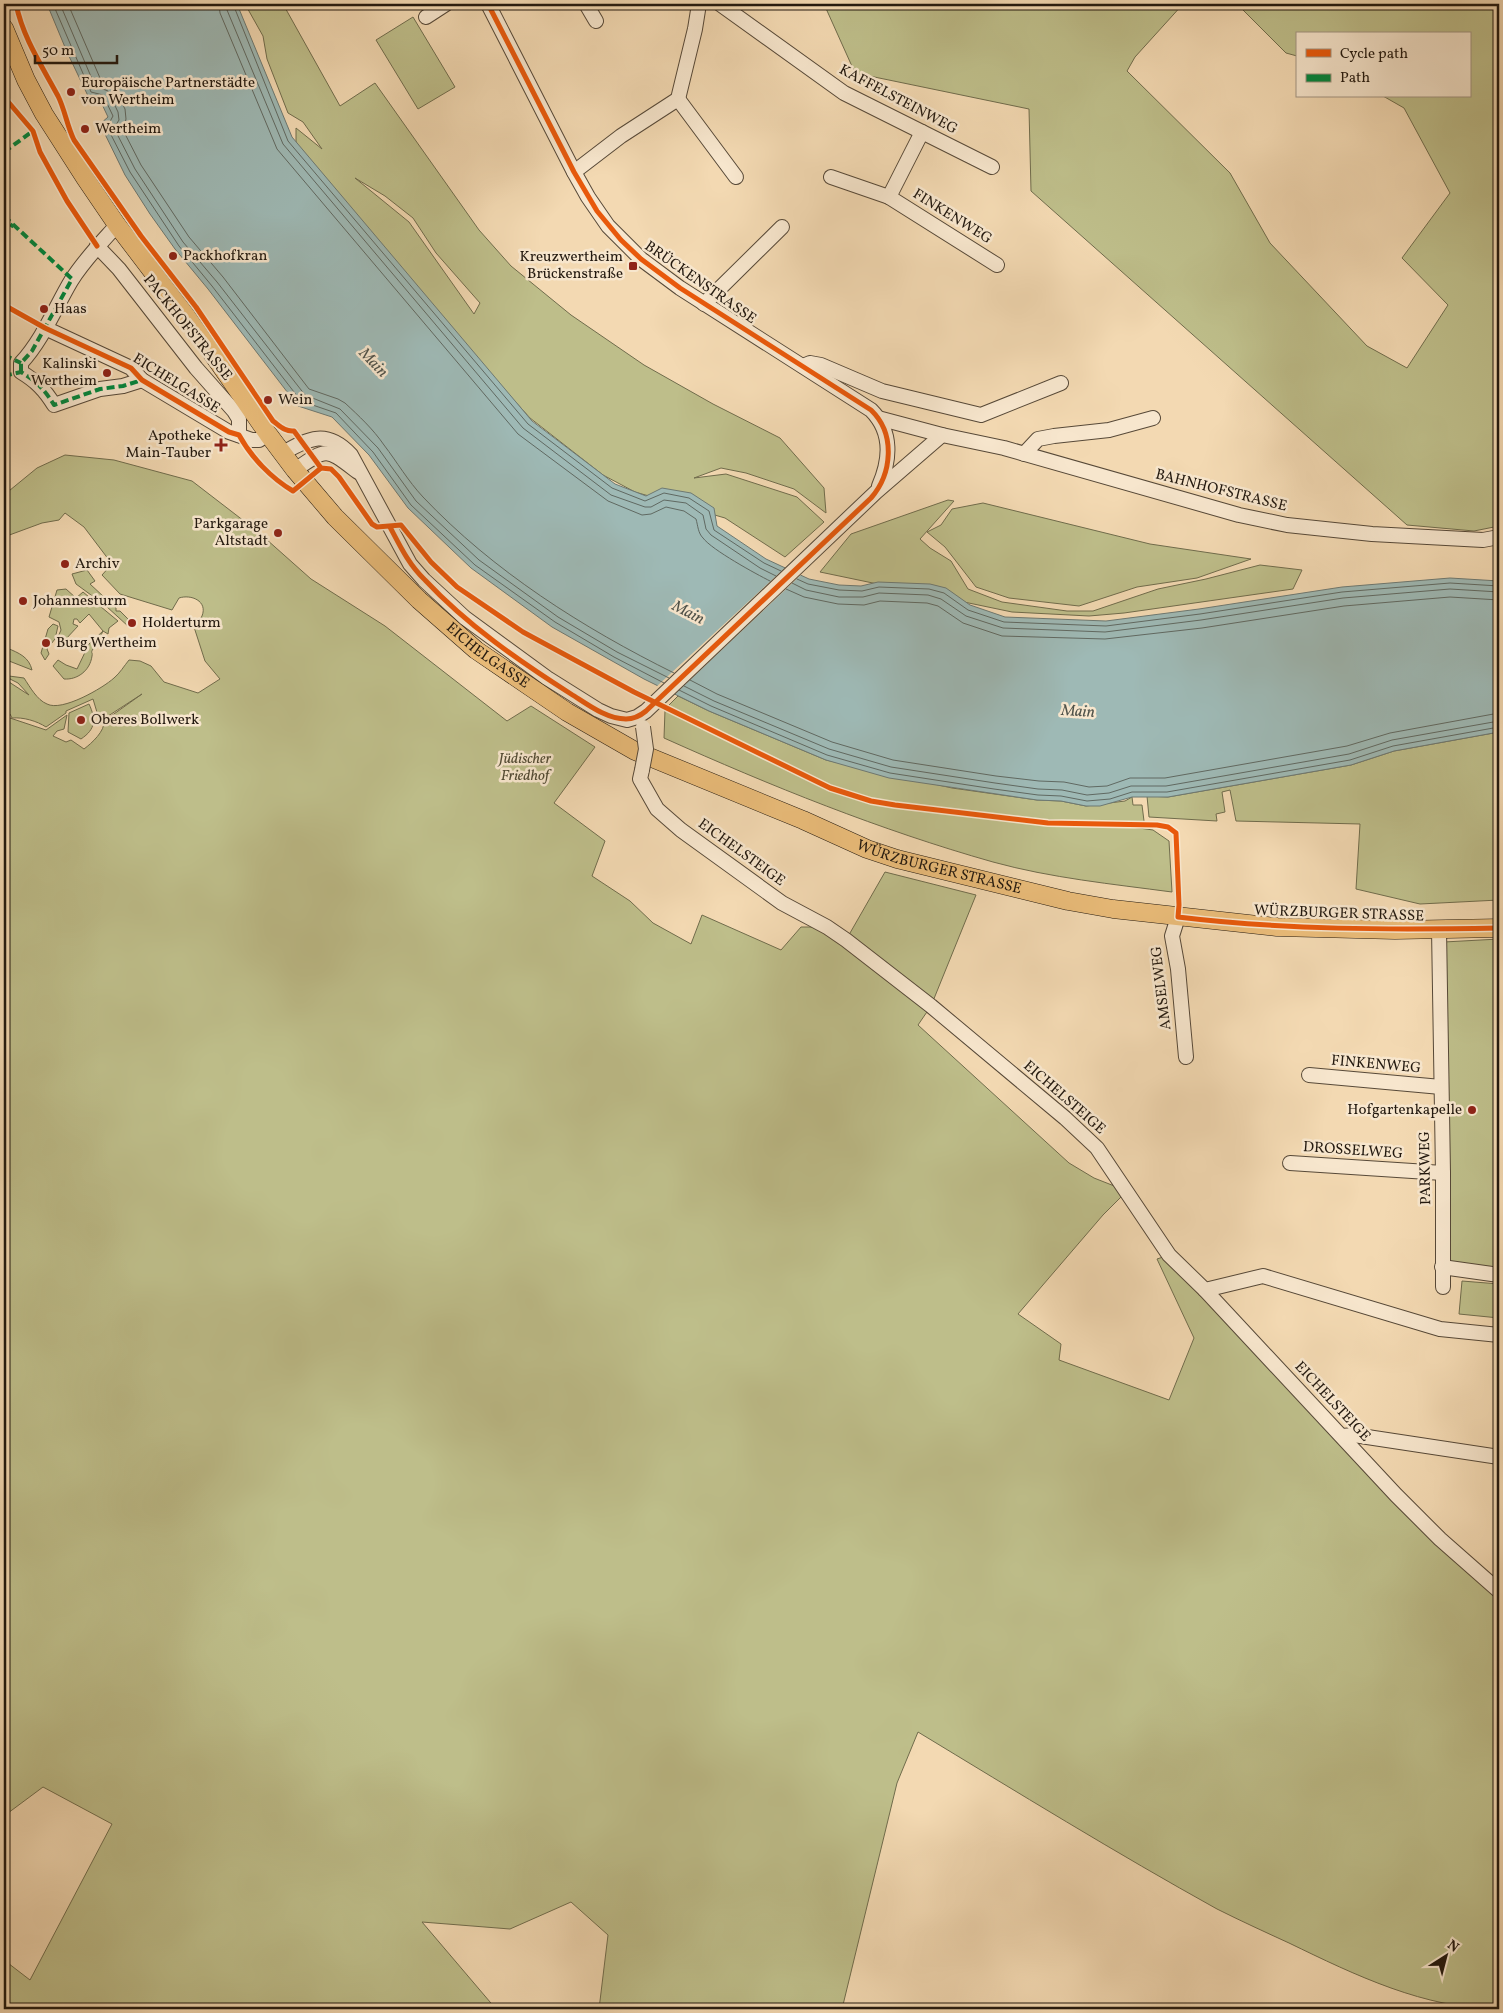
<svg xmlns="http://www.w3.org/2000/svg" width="1503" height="2013" font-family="Vollkorn,serif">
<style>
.green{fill:#bebe8a;stroke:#706c4c;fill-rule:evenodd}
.water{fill:#9eb9b5;stroke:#6d7973}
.pier{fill:#f3d9b2}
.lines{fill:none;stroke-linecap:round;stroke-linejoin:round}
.shore{stroke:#606962;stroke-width:1}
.minor-casing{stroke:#574938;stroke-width:16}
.major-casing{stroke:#23190f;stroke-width:19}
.minor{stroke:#f7e6cd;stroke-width:14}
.major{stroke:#eabc79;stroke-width:18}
.minor-bridge-casing{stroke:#574938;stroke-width:16;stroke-linecap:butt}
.minor-bridge{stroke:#f7e6cd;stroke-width:14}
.quiet{stroke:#00873e;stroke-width:4;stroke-dasharray:8 4;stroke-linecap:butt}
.cycleway-casing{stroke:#f7e6cd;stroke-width:8}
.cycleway{stroke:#e8590c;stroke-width:5}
.poi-dot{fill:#8f2418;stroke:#f7e6cd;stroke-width:2}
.labels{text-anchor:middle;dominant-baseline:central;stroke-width:5;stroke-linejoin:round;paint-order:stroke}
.poi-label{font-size:15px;fill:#23190f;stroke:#f7e6cd;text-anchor:start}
.street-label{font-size:15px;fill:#23190f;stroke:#f7e6cd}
.park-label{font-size:15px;font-style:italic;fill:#524b34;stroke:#f7e6cd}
.water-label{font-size:16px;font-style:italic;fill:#4e5149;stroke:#f7e6cd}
</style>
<rect width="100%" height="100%" fill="#f3d9b2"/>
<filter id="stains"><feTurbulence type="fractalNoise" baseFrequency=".004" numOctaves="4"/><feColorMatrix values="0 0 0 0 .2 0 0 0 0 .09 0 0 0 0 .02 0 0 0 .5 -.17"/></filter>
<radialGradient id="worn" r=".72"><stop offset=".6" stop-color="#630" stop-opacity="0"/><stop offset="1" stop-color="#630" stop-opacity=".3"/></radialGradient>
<g class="green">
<path d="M 245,4 L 283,4 L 340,106 L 375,83 L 479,230 L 511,266 L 571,315 L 644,365 L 713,404 L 780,438 L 824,488 L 826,513 L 794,489 L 746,473 L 721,468 L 694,478 L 726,474 L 797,497 L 824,522 L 785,557 L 725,518 L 635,492 L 603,475 L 530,418 L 348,215 L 296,151 L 296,128 L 322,149 L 303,122 L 288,113 L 267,59 L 263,36 ZM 355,178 L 385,196 L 413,218 L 436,253 L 480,303 L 474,314 L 409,222 Z"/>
<path d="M 824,4 L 1183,4 L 1135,57 L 1127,71 L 1230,173 L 1270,243 L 1367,346 L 1407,368 L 1448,305 L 1402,258 L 1450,193 L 1404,108 L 1383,96 L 1469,96 L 1469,34 L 1297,34 L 1297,56 L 1286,53 L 1237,4 L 1499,4 L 1499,526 L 1474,531 L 1407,525 L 1031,191 L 1029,109 L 855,73 Z"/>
<path d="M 413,17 L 455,87 L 418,109 L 376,40 Z"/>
<path d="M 65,455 L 114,460 L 192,481 L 257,531 L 311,579 L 385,626 L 507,721 L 531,706 L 595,747 L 554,803 L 605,841 L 592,876 L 630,901 L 653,923 L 691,944 L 702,915 L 781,950 L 801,927 L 827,927 L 846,940 L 885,872 L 976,895 L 931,1006 L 918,1025 L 1069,1163 L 1094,1178 L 1127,1191 L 1103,1215 L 1018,1314 L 1061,1344 L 1059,1360 L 1169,1400 L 1194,1338 L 1157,1259 L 1169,1255 L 1396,1495 L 1499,1581 L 1499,2009 C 1425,2009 1355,1975 1289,1943 C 1265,1932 1241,1921 1217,1909 C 1116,1853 1017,1792 918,1732 L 897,1783 L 842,2009 L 599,2009 L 608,1935 L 571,1902 L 510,1929 L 422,1922 L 496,2009 L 4,2009 L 4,1960 L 30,1980 L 112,1824 L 43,1787 L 4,1816 L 4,716 L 46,730 L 67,715 L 64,729 L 57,731 L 53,736 L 66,742 L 71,740 L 84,749 C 92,743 105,731 104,721 L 142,694 L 102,720 L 99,719 L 93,699 L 66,711 L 66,713 L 46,727 C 37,721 23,717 12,718 L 10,714 L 4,714 L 4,678 L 6,677 L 9,682 L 29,695 L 18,683 L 10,679 L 9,676 L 24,678 C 30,687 37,700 47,704 C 62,712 103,688 114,678 C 120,673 124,666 129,660 L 140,661 L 151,666 L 164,682 L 198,693 L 220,679 L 205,661 L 194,627 C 196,624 200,620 202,616 C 208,601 191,594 179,598 L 172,610 L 120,594 L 102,575 L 112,564 L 84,527 L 65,513 L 59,520 L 42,523 L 4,537 L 4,495 L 37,468 Z"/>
<path d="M 948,500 L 954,501 L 920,539 L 930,548 L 951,561 L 968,589 L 1002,602 L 1067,611 L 1093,611 L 1158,589 L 1206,579 L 1260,565 L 1302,570 L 1293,589 L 1124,613 L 1089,616 L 1012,612 L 820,572 L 851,534 Z"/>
<path d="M 983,503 L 1150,544 L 1251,559 L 1197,578 L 1137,587 L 1079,606 L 1009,598 L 976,587 L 945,547 L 927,532 L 941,525 L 952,509 Z"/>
<path d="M 87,570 L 95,581 L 90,584 L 104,597 L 104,600 L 108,601 L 116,608 L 116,611 L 120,611 L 128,619 L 129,627 L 106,606 L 76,584 L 72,574 Z"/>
<path d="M 66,589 L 76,598 L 83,592 L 118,621 L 109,628 L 108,634 L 103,631 C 100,638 96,643 93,649 C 90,654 93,651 92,656 C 90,671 77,680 64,679 L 53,666 L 58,660 L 66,665 L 77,669 L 89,644 L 103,631 L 89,614 L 80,623 L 77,619 L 74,619 L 73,624 L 78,626 L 65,640 L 57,639 L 61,630 L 59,622 L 49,617 L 57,590 Z"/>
<path d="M 53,624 L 58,626 L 55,639 L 47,649 L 49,654 L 45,660 L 41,653 L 48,629 Z"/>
<path d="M 7,648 C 19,653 29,657 32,670 L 4,659 L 4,649 Z"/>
<path d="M 678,696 L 709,711 L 826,760 L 952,788 L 1037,800 L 1061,801 L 1086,806 L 1125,801 L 1132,797 L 1133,805 L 1142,805 L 1144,821 L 1142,823 L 1048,820 L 895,803 L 871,798 L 831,786 L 668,706 Z"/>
<path d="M 89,704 C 96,719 96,729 81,739 L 68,732 L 69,713 Z"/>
<path d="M 665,710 L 830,790 L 883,806 L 1048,825 L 1113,825 L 1139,828 L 1153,830 L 1169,841 L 1172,892 C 1112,884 1051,878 993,862 C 880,830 771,786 664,738 Z"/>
<path d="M 1499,732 L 1499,900 L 1420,904 L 1356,889 L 1360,824 L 1236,821 L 1230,790 L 1222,792 L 1225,812 L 1216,814 L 1217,821 L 1149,817 L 1147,796 L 1168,797 L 1351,765 L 1394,751 Z"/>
<path d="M 1499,939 L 1499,1275 L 1442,1267 L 1444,942 Z"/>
<path d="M 1462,1281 L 1499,1284 L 1499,1318 L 1459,1314 Z"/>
</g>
<path class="water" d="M 47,4 L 237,4 L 292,137 L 532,421 L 615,484 L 646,496 L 662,488 L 691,493 L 714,508 L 717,526 L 766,559 L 809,579 L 839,585 L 861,586 L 878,582 L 930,584 L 946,588 L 970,605 L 1005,617 L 1106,621 L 1199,609 L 1342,587 L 1450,578 L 1499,581 L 1499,732 L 1394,751 L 1351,765 L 1168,797 L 1132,797 L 1100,806 L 1086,806 L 1061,801 L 1037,800 L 889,778 L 826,760 L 709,711 L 644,679 L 552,627 L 471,568 L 408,508 L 369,455 L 332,417 L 298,406 L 208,289 L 175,249 L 150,214 L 125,175 L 100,124 L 108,117 L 99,98 L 89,98 L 67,52 Z"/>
<path class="pier" d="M 787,566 L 803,573 L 673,696 L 656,687 Z"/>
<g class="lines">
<g class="shore">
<path d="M 53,4 L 91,92 L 103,95 L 113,116 L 107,127 L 130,172 L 179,246 L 212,286 L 301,401 L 336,413 L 373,452 L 411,505 L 475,565 L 555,622 L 614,657 L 664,683"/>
<path d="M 60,4 L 95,86 L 108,91 L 118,112 L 119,120 L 114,128 L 135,169 L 183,242 L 217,282 L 305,395 L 340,409 L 378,448 L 416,501 L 479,560 L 558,617 L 617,652 L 669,678"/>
<path d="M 68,4 L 100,78 L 113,86 L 125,109 L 126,119 L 123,130 L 141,165 L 189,237 L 223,277 L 309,389 L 338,399 L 345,403 C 359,416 373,429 384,445 C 397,462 408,481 423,497 C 493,571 583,628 674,673"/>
<path d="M 219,4 L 220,13 L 277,149 L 518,434 L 608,501 L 642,515 L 651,514 L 666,507 L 684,511 L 696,519 C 698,526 698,533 703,538 C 712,550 756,574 770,581"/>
<path d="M 226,4 L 227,10 L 283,144 L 523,428 L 611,495 L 645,507 L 651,507 L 664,500 L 686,503 L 703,515 L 706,529 L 711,535 L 760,568 L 776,576"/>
<path d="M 233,4 L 288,141 L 528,424 L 612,488 L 645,501 L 664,493 L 689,498 L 709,511 L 714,530 L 764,563 L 781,571"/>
<path d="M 797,579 L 808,584 L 839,590 L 862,591 L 879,587 L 929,589 L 944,593 L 968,610 L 1004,622 L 1106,626 L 1200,614 L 1342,592 L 1450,583 L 1499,586"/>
<path d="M 792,583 L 806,590 L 839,597 L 863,597 L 879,593 L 928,595 L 941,599 L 966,616 L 1003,628 L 1105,632 L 1201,620 L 1343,598 L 1450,589 L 1499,592"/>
<path d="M 786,589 L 804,597 L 838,604 L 864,605 L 880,601 L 927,603 L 938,606 L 963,623 L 1002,636 L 1105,639 L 1202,628 L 1344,606 L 1450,597 L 1499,600"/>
<path d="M 690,680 L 717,694 L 832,742 L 893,760 L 996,776 L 1039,781 L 1064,782 L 1089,787 L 1107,786 L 1130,778 L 1165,778 L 1347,746 L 1390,733 L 1499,713"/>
<path d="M 684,686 L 714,701 L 829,749 L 891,767 L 995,783 L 1038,789 L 1062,790 L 1087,795 L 1109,793 L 1131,786 L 1166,786 L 1349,754 L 1392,740 L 1499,721"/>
<path d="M 679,690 L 711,706 L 827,755 L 890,773 L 994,789 L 1038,795 L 1061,796 L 1087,801 L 1110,799 L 1132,792 L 1167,792 L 1350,760 L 1393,746 L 1499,727"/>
</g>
<g class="minor-casing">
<g id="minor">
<path d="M 488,4 L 574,172 L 588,197 L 608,226 L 641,259 L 680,288 L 871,410 C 893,432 890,461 879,486"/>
<path d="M 586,4 L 596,21"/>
<path d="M 720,4 L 844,93 L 992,167"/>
<path d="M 426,17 L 446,4"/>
<path d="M 678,99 L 736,177"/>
<path d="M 574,172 L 621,136 L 678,99 L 695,29 L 699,4"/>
<path d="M 831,177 L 889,197 L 997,265"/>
<path d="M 889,197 L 922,132"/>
<path d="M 117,225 C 101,243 84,260 71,281 C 55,308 43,339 21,363 L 21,372 C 36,381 45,390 54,405 L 100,389 L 123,386 L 142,380"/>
<path d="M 97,246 L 119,269 L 196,368 L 234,411 L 239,419 L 239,435"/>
<path d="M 704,304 L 782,227"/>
<path d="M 45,328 L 131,368 L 142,380 L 229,432 L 252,440 L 259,440 L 268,434"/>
<path d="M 803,366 L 810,363 L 821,365 L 882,391 L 981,415 L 1061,383"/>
<path d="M 878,418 L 942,435 L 1004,448 L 1239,515 L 1287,525 L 1372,534 L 1483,540 L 1499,537"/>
<path d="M 283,453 C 309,438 327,429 351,455 L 410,564 L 424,580 L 465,618 L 547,678 L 598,710 L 611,716 L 627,720 L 637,717 L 646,711 L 876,492 L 942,435"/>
<path d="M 1024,454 L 1038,439 L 1054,436 L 1109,430 L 1153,418"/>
<path d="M 295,470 C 328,447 326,448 358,472"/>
<path d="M 642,770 L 640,779 L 657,809 L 681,830 L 782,903 L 827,927 L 846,940 L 931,1006 L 1065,1118 L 1097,1148 L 1169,1255 L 1205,1290 L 1396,1495 L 1440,1539 L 1499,1591"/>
<path d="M 1178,917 L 1172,936 L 1178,969 L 1186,1057"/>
<path d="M 1439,929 L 1443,1173 L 1443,1287"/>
<path d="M 1309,1075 L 1441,1087"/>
<path d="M 1290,1163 L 1443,1173"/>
<path d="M 1442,1267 L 1499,1275"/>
<path d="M 1205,1290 L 1263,1276 L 1440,1329 L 1499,1335"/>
<path d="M 1342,1436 L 1354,1435 L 1499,1457"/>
</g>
</g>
<g class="major-casing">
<g id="major">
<path id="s1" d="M 4,28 L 26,80 L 44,114 L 85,178 L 117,225 L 187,317 L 268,434 L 295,470 L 335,517 L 419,600 L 476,650 L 567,712 L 635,751 L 803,820 L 867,849 L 897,859 L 1068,901 L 1113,909 L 1277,927 L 1395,930 L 1499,928"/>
</g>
</g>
<use href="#minor" class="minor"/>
<use href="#major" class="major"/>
<g class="minor-bridge-casing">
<path id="minor-bridge" d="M 642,770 L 646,749 L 643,727"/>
</g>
<use href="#minor-bridge" class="minor-bridge"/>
<g class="quiet">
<path d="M 4,152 L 33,131"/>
<path d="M 4,216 L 72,279 L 32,351 L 21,363 L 21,372"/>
<path d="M 4,237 L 13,224"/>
<path d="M 4,355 L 21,363"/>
<path d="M 4,376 L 21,372 C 36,381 45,390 54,405 L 100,389 L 123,386 L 142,380"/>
</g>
<g class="cycleway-casing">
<g id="cycleway">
<path d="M 16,4 C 23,38 42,66 58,96 C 65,110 67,126 74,140 L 141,236 L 196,307 L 273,421 C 280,426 285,432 294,431 L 321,468 L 331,469 L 339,477 L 372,524 L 377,527 L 401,525 L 431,562 L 457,587 L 523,632 L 634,692 L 830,788 L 871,801 L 895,805 L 1048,823 L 1157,825 L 1168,827 L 1176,833 L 1179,905 L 1178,917 C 1285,930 1391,930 1499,928"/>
<path d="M 4,97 L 33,131 L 40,152 L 67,201 L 97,246"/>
<path d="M 4,305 L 45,328 L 131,368 L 142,380 L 229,432 L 239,435 C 251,457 271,478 293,491 L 321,468"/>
<path d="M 390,527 C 400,546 409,565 425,580 C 467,625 519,661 571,694 C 587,704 606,719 626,719 C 634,719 640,716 646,711 L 871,498 C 892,474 896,434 871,410 L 680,288 L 641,259 L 621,240 L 597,211 L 574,172 L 488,4"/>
</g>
</g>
<use href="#cycleway" class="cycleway"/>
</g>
<g class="poi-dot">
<circle cx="71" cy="92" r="5"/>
<circle cx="85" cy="129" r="5"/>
<circle cx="173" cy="256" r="5"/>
<rect x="628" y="261" width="10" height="10" rx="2.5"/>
<circle cx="44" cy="309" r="5"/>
<circle cx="107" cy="373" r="5"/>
<circle cx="268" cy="400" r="5"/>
<path d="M218.5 437.5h5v5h5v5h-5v5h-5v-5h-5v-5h5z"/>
<circle cx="278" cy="533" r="5"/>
<circle cx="65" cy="564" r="5"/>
<circle cx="23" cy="601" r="5"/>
<circle cx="132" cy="623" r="5"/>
<circle cx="46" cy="643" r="5"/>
<circle cx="81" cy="720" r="5"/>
<circle cx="1472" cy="1110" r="5"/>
</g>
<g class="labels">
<g class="poi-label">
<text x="81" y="83">Europäische Partnerstädte<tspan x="81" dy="17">von Wertheim</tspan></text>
<text x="95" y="129">Wertheim</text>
<text x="183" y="256">Packhofkran</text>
<text x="623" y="257" text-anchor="end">Kreuzwertheim<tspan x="623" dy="17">Brückenstraße</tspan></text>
<text x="54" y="309">Haas</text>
<text x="97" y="364" text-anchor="end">Kalinski<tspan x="97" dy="17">Wertheim</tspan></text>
<text x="278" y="400">Wein</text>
<text x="211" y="436" text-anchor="end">Apotheke<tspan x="211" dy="17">Main-Tauber</tspan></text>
<text x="268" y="524" text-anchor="end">Parkgarage<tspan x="268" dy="17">Altstadt</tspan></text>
<text x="75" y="564">Archiv</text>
<text x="33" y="601">Johannesturm</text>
<text x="142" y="623">Holderturm</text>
<text x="56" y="643">Burg Wertheim</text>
<text x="91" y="720">Oberes Bollwerk</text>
<text x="1462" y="1110" text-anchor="end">Hofgartenkapelle</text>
</g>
<g class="street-label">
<text transform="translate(898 100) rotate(28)">KAFFELSTEINWEG</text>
<text transform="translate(952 217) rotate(32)">FINKENWEG</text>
<text transform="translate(700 283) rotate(35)">BRÜCKENSTRASSE</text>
<text transform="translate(187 328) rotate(51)">PACKHOFSTRASSE</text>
<text transform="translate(176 384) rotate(32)">EICHELGASSE</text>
<text transform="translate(1221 491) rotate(14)">BAHNHOFSTRASSE</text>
<text stroke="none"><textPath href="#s1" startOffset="799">EICHELGASSE</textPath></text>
<text transform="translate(741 853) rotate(36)">EICHELSTEIGE</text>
<text stroke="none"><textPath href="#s1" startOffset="1301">WÜRZBURGER STRASSE</textPath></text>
<text transform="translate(1339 914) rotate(2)">WÜRZBURGER STRASSE</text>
<text transform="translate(1162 988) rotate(-97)">AMSELWEG</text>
<text transform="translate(1376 1065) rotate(5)">FINKENWEG</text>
<text transform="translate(1064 1098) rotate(41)">EICHELSTEIGE</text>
<text transform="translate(1353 1151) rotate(4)">DROSSELWEG</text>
<text transform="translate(1426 1168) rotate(-91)">PARKWEG</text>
<text transform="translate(1332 1402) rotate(47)">EICHELSTEIGE</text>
</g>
<g class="park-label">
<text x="525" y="759">Jüdischer<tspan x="525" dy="17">Friedhof</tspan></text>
</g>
<g class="water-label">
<text transform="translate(373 363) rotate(46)">Main</text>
<text transform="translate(688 613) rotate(27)">Main</text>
<text transform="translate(1078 712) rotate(3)">Main</text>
</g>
</g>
<rect width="1503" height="2013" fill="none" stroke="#f3d9b2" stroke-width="20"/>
<rect x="5" y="5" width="1493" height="2003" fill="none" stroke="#23190f" stroke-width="2.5"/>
<rect x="10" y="10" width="1483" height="1993" fill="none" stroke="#23190f"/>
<rect x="1296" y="32" width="175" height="65" fill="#f7e6cd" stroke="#a29481"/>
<rect x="1306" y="49" width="25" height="8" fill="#e8590c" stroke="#a29481"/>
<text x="1340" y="58" font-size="15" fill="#23190f">Cycle path</text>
<rect x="1306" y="74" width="25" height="8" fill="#00873e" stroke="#a29481"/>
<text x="1340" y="82" font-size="15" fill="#23190f">Path</text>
<g transform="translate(1446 1956) rotate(36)" stroke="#f7e6cd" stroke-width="4" paint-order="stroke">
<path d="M0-4L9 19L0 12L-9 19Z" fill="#23190f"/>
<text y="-8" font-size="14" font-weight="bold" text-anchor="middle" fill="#23190f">N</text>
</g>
<path d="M35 55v8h82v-8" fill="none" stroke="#23190f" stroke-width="2.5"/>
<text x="42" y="55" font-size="15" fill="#23190f" stroke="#f7e6cd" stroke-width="4" paint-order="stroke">50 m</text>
<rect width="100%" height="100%" filter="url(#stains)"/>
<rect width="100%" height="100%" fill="url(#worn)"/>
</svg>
